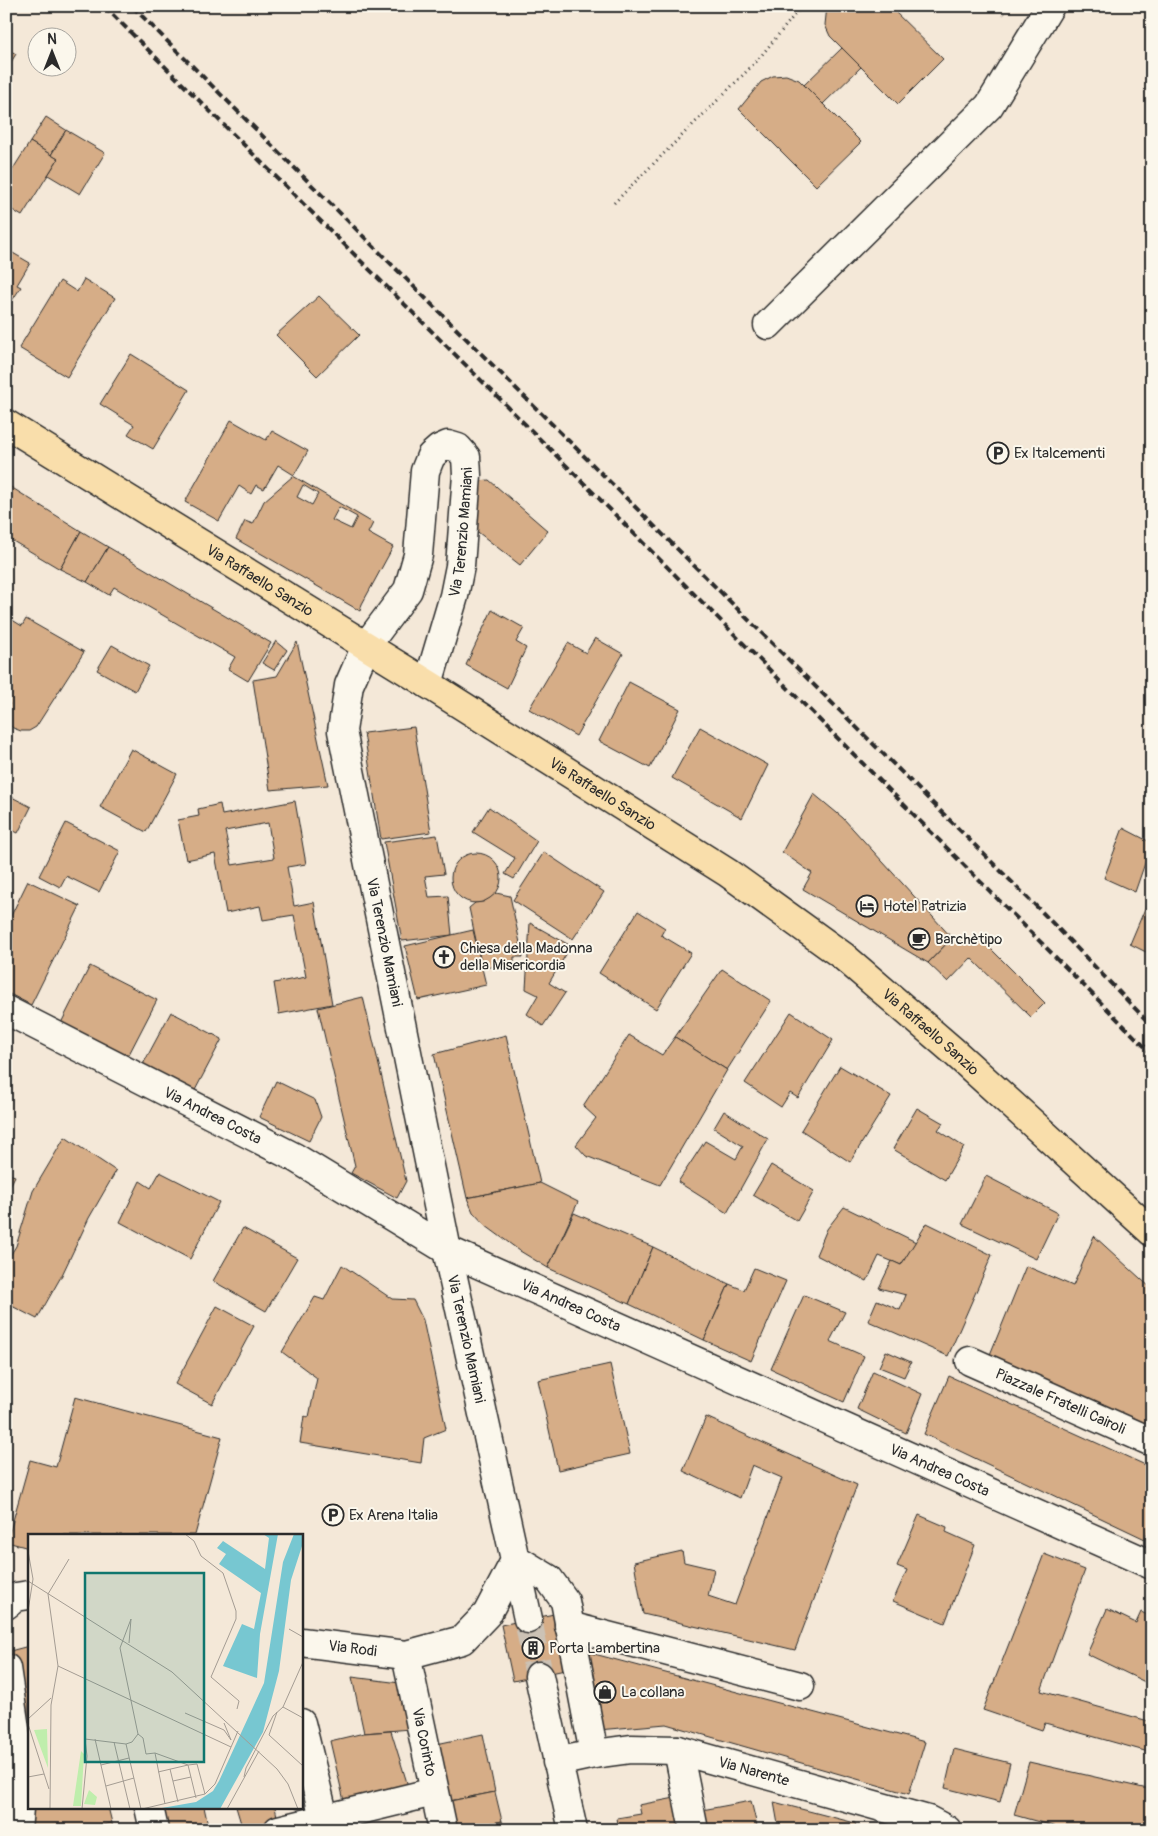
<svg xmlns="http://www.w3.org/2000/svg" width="1158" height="1836" font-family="Pangolin,sans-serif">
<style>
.building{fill:#d6ad87;stroke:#2b2b2b;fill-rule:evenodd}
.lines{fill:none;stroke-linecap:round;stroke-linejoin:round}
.minor-tunnel{stroke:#ccc2b5;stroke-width:28;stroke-dasharray:28 14;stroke-linecap:butt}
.minor-casing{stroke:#2b2b2b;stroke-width:31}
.major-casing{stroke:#2b2b2b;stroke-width:31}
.path{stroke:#2b2b2b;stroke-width:3;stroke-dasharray:1 4;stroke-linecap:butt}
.minor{stroke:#fbf7ec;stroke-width:28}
.major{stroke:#f9deab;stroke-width:28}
.rail{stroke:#2b2b2b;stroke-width:4;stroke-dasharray:8 4;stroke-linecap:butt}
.labels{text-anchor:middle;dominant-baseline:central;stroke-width:4;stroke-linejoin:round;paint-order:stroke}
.poi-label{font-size:15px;fill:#2b2b2b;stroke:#fbf7ec;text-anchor:start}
.street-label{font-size:15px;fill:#2b2b2b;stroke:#fbf7ec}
.inset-road{fill:none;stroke:#a49c93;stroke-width:1}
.view{fill:#0f766e;fill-opacity:0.15;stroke:#0f766e;stroke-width:2.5}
.inset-edge{fill:none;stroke:#2b2b2b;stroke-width:2.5}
</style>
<rect width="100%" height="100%" fill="#f4e8d8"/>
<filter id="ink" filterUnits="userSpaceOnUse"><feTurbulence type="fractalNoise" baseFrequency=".02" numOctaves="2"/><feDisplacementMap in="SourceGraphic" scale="10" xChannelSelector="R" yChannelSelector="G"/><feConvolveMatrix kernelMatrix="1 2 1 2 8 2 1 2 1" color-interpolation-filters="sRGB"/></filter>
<g filter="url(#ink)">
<g class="building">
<path d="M 827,6 L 889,6 L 943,59 L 898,104 L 830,36 L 825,25 Z"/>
<path d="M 6,48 L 16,54 L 6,70 Z"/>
<path d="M 842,48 L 861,67 L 823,104 L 804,85 Z"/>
<path d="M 786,75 L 799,80 L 861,142 L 816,186 L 739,109 L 761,82 L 773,76 Z"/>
<path d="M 46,117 L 66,130 L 51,155 L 30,142 Z"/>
<path d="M 66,130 L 105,153 L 80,194 L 48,175 L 58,159 L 51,155 Z"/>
<path d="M 30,142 L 58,159 L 22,216 L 6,206 L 6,180 Z"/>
<path d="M 6,249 L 30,263 L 17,285 L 21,287 L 6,310 Z"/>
<path d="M 84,279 L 115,298 L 67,377 L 19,348 L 60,281 L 77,292 Z"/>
<path d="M 319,296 L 359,335 L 317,376 L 276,335 Z"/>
<path d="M 131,354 L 189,390 L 153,449 L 128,434 L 134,425 L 100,404 Z"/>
<path d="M 231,420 L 266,440 L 272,431 L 308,451 L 294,475 L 278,465 L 264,489 L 256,485 L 251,494 L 239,486 L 219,521 L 185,502 Z"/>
<path d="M 293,476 L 373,523 L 368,533 L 393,547 L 362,604 L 360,611 L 236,539 L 245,521 L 253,524 L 264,501 ZM 303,485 L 318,494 L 312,505 L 297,497 ZM 339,507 L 357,517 L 351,529 L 332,520 Z"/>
<path d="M 489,480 L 548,531 L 520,565 L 474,529 L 479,481 Z"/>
<path d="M 6,484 L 81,531 L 60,569 L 6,537 Z"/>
<path d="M 81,531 L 108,547 L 87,582 L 60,569 Z"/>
<path d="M 108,547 L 271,643 L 248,681 L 228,669 L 235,657 L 114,587 L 109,595 L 87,582 Z"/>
<path d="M 492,610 L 524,628 L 516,642 L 526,648 L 507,688 L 466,665 Z"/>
<path d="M 6,616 L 22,626 L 26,619 L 84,652 L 36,727 L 29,731 L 21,731 L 13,728 L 8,723 L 6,717 L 7,708 L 10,704 L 6,701 Z"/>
<path d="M 595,638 L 623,654 L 576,736 L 529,709 L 568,643 L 586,653 Z"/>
<path d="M 276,641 L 287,650 L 274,670 L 262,663 Z"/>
<path d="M 297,642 L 328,785 L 270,790 L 253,680 L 277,676 Z"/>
<path d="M 112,645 L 149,666 L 135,691 L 97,670 Z"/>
<path d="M 629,682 L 680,709 L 650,768 L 599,741 Z"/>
<path d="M 414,727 L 431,832 L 381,839 L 364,733 Z"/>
<path d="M 700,727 L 768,765 L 742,818 L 672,778 Z"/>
<path d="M 131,749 L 177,774 L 146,832 L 100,807 Z"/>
<path d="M 6,794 L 31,807 L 18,833 L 6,827 Z"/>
<path d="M 814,794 L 843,818 L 952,938 L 928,963 L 803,889 L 812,873 L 782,852 Z"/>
<path d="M 295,801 L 306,864 L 287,867 L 294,906 L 314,902 L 332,1004 L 279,1014 L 274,983 L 306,977 L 294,915 L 263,920 L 260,906 L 226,913 L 215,854 L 186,860 L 178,820 L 199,816 L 198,809 L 220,804 L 222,815 ZM 268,823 L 274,858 L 232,865 L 225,831 Z"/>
<path d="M 489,807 L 537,841 L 514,879 L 505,874 L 515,858 L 473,832 Z"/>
<path d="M 66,823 L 120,851 L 99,892 L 66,876 L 60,887 L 39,876 Z"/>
<path d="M 1123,828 L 1152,843 L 1135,892 L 1104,878 Z"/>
<path d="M 437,835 L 444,874 L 425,876 L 429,897 L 448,896 L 452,935 L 402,941 L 384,842 Z"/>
<path d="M 544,852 L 604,892 L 573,939 L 513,900 Z"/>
<circle cx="476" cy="878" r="25"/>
<path d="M 28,881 L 80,906 L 31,1005 L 6,992 L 6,926 Z"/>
<path d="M 1152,892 L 1152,955 L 1130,944 Z"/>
<path d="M 496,893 L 510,896 L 523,957 L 514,957 L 514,964 L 482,968 L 469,908 L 475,903 L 483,902 L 490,898 Z"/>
<path d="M 638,911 L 665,928 L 661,935 L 691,953 L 656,1009 L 599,973 Z"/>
<path d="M 530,923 L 571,946 L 549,983 L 565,993 L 543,1026 L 527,1014 L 538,995 L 526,989 Z"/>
<path d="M 473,930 L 486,985 L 418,1000 L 405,946 Z"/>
<path d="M 952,938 L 982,940 L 1045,1003 L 1031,1017 L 971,958 L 948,982 L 928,963 Z"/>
<path d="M 90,966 L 157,1000 L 126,1060 L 59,1027 Z"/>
<path d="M 722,969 L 771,1001 L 727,1070 L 675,1037 Z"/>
<path d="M 363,997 L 406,1181 L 397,1198 L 351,1173 L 355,1166 L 318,1008 Z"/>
<path d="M 171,1012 L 222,1039 L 192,1096 L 140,1070 Z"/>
<path d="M 791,1012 L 833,1040 L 798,1098 L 790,1093 L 781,1107 L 745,1083 Z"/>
<path d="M 506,1035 L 540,1183 L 467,1198 L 434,1054 Z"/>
<path d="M 629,1035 L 662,1055 L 675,1037 L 727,1070 L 660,1185 L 586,1156 L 576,1145 L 596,1118 L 583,1106 Z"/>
<path d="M 840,1066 L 891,1096 L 850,1162 L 801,1130 Z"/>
<path d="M 276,1081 L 315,1100 L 321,1117 L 309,1141 L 259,1117 Z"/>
<path d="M 917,1108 L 943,1123 L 938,1130 L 964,1147 L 945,1180 L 893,1149 Z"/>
<path d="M 724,1111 L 768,1139 L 727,1213 L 678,1182 L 705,1141 L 736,1159 L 743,1146 L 714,1128 Z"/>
<path d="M 65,1137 L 116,1171 L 89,1218 L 62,1275 L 37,1319 L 6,1303 L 6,1262 L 16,1246 L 33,1191 Z"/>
<path d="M 771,1165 L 814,1191 L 797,1221 L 753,1195 Z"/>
<path d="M 160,1172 L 219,1202 L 190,1259 L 120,1222 L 140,1181 L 151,1188 Z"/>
<path d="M 6,1173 L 15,1176 L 6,1194 Z"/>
<path d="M 986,1176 L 1058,1213 L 1036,1259 L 962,1224 Z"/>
<path d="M 540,1183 L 578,1202 L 548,1268 L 520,1251 L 486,1226 L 473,1212 L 467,1198 Z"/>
<path d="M 844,1207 L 916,1242 L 901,1265 L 879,1256 L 867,1281 L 816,1255 L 827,1229 Z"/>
<path d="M 574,1213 L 653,1247 L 629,1304 L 548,1268 Z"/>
<path d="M 927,1223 L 992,1255 L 948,1356 L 868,1321 L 877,1300 L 900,1310 L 906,1295 L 879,1288 L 892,1261 L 901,1265 Z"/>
<path d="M 243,1228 L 297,1258 L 266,1311 L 213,1281 Z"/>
<path d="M 1094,1236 L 1152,1289 L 1152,1428 L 989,1357 L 1026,1266 L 1073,1286 Z"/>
<path d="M 653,1247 L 729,1284 L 704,1340 L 629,1304 Z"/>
<path d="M 342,1265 L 392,1299 L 413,1300 L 423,1320 L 446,1429 L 424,1438 L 421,1463 L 300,1443 L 304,1416 L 309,1417 L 317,1378 L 282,1352 L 315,1297 L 324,1300 Z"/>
<path d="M 754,1268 L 786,1281 L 751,1361 L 704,1340 L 729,1284 L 744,1290 Z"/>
<path d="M 804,1295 L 845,1312 L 830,1341 L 864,1356 L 844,1402 L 771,1369 Z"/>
<path d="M 217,1306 L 254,1326 L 212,1404 L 175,1384 Z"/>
<path d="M 886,1351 L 911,1362 L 904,1377 L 879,1367 Z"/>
<path d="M 610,1364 L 630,1454 L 558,1470 L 538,1380 Z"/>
<path d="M 873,1371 L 922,1394 L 906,1433 L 857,1409 Z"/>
<path d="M 949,1376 L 1152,1468 L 1152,1522 L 1145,1539 L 924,1434 Z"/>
<path d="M 75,1397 L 222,1437 L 195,1535 L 29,1535 L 29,1548 L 7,1542 L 30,1460 L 56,1467 Z"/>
<path d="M 706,1417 L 857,1485 L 795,1650 L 643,1614 L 634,1562 L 682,1551 L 684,1562 L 714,1569 L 708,1596 L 735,1605 L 782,1478 L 752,1465 L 740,1498 L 683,1471 Z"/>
<path d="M 919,1515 L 947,1527 L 946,1532 L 975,1545 L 945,1623 L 893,1601 L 907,1570 L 897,1566 Z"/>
<path d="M 1044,1554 L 1085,1570 L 1041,1691 L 1152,1722 L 1152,1753 L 1045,1723 L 1042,1730 L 983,1710 Z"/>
<path d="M 1107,1609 L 1136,1623 L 1141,1612 L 1152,1617 L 1152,1665 L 1145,1682 L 1087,1654 Z"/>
<path d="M 554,1614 L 565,1670 L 513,1681 L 501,1625 Z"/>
<path d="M 29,1646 L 29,1733 L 10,1651 Z"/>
<path d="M 583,1651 L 925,1742 L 909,1794 L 666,1724 L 598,1730 Z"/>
<path d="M 352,1677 L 400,1683 L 410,1729 L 364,1733 Z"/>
<path d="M 391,1731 L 408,1786 L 344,1801 L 330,1741 L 364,1733 Z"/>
<path d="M 483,1734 L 495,1792 L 445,1802 L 432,1745 Z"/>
<path d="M 954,1749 L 1010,1763 L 1000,1802 L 945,1788 Z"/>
<path d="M 1029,1762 L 1152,1790 L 1152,1830 L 1068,1830 L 1014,1815 Z"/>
<path d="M 495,1792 L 502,1821 L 461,1830 L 450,1830 L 445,1802 Z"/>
<path d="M 675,1798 L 682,1830 L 619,1830 L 617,1818 L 641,1814 L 639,1805 Z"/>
<path d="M 751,1801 L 758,1830 L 706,1830 L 702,1810 Z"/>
<path d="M 774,1802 L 855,1823 L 857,1830 L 779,1830 Z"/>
<path d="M 29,1807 L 108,1807 L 112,1823 L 79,1830 L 25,1830 Z"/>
<path d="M 155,1807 L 204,1807 L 209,1830 L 161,1830 Z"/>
<path d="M 236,1807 L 275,1807 L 278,1821 L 249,1830 L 243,1830 Z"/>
<path d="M 502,1821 L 504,1830 L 461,1830 Z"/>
<path d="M 112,1823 L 113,1830 L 79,1830 Z"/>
</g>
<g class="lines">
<path class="minor-tunnel" d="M 528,1619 L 539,1676"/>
<g class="minor-casing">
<g id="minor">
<path d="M 768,325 L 989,106 L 1050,6"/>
<path id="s1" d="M 428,684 L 454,596 L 460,566 L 467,475 L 466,457 L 458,448 L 448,445 L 439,449 L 431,456 L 425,471 L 418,555 L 408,590 L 366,646 L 349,685 L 342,731 L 447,1250 L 528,1619"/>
<path id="s2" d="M 6,1010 L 294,1157 L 447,1250 L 1152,1565"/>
<path id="s3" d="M 970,1361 L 1152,1442"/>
<path d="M 516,1559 L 549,1579 L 565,1601 L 594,1754"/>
<path d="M 6,1605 L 16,1597 L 29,1595"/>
<path d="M 569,1626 L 800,1686"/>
<path id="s4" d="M 301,1642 L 406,1655 L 462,1640 L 487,1614 L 516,1559"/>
<path id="s5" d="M 406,1655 L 443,1830"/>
<path d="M 6,1668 L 22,1776 L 17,1830"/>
<path d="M 539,1676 L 573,1830"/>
<path d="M 301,1723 L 327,1830"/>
<path d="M 678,1750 L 694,1830"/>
<path id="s6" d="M 557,1762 L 594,1754 L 631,1749 L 678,1750 L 928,1820 L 947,1830"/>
<path d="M 149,1807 L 154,1830"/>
<path d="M 278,1830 L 434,1792"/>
</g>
</g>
<g class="major-casing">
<g id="major">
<path id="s7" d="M 6,424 L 428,684 L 728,873 L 843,956 L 952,1050 L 1152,1232"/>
</g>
</g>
<g class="path">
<path d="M 997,6 L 1007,17"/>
<path d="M 614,203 L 756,62 L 802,6"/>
</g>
<use href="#minor" class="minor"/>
<use href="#major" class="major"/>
<g class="rail">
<path d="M 104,6 L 507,406 L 1152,1054"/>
<path d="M 132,6 L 1042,912 L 1152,1026"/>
</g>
</g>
</g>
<defs>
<g id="parking-ring" transform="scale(1.125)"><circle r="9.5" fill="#fbf7ec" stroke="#2b2b2b" stroke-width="1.5"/><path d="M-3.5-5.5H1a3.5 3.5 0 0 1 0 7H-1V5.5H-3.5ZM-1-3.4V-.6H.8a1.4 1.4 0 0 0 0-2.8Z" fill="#2b2b2b"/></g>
<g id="hotel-ring" transform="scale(1.125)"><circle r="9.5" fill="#fbf7ec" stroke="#2b2b2b" stroke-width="1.5"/><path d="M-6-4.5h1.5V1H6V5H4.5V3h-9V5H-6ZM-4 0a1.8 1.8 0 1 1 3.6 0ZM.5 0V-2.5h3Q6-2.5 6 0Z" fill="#2b2b2b"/></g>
<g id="cafe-ring" transform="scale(1.125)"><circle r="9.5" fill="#fbf7ec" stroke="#2b2b2b" stroke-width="1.5"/><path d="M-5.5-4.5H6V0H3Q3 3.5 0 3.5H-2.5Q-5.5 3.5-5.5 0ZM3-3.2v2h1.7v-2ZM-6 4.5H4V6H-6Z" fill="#2b2b2b"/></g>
<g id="church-ring" transform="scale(1.125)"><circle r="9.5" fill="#fbf7ec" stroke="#2b2b2b" stroke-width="1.5"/><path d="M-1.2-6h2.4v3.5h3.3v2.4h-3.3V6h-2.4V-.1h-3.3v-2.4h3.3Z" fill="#2b2b2b"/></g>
<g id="building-ring" transform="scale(1.125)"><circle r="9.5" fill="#fbf7ec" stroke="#2b2b2b" stroke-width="1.5"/><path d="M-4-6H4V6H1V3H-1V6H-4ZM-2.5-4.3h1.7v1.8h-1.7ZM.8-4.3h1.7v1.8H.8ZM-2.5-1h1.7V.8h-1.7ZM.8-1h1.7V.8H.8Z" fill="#2b2b2b"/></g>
<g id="shop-ring" transform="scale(1.125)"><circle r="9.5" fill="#fbf7ec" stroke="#2b2b2b" stroke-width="1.5"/><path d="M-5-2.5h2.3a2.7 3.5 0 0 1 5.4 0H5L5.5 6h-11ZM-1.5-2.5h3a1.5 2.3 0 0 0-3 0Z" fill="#2b2b2b"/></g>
</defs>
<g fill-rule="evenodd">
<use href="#parking-ring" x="998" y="453"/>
<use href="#hotel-ring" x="867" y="906"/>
<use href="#cafe-ring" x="919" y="939"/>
<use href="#church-ring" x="444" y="957"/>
<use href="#parking-ring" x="333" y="1515"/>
<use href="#building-ring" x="533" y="1648"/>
<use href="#shop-ring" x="605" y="1692"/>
</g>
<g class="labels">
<g class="poi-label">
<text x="1014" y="453">Ex Italcementi</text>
<text x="883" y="906">Hotel Patrizia</text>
<text x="935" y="939">Barchètipo</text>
<text x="460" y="948">Chiesa della Madonna<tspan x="460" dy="17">della Misericordia</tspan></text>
<text x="349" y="1515">Ex Arena Italia</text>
<text x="549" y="1648">Porta Lambertina</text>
<text x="621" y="1692">La collana</text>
</g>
<g class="street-label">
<text stroke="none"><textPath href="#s1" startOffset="156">Via Terenzio Mamiani</textPath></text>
<text stroke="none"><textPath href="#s7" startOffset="298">Via Raffaello Sanzio</textPath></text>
<text stroke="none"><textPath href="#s7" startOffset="702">Via Raffaello Sanzio</textPath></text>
<text stroke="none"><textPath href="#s1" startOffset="786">Via Terenzio Mamiani</textPath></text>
<text stroke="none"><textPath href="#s7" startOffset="1108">Via Raffaello Sanzio</textPath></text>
<text stroke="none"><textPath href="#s2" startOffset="232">Via Andrea Costa</textPath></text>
<text stroke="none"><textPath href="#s2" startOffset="638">Via Andrea Costa</textPath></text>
<text stroke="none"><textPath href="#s1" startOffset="1191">Via Terenzio Mamiani</textPath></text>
<text stroke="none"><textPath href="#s3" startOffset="99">Piazzale Fratelli Cairoli</textPath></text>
<text stroke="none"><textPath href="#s2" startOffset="1042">Via Andrea Costa</textPath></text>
<text stroke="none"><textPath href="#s4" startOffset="52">Via Rodi</textPath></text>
<text stroke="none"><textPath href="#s5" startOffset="89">Via Corinto</textPath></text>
<text stroke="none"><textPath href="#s6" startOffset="201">Via Narente</textPath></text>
</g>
</g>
<g transform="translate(28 1534)">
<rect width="275" height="275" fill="#f4e8d8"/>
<path d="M 19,195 L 20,234 L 6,196 ZM 53,217 L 56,220 L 53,272 L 45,272 ZM 61,256 L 69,263 L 67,271 L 56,270 Z" fill="#bfeeac"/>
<path d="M 235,0 L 250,0 L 232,100 L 229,144 L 195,132 L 214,90 L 226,95 L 233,59 L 191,30 L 198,20 L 189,14 L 195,7 L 237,35 L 241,4 ZM 266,0 L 275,0 L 275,9 L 263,46 L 251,137 L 235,198 L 192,275 L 128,275 L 168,268 L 185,257 L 191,247 L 236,149 L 255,28 Z" fill="#77c7d1"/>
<path class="inset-road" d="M 157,0 L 166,7 L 173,22 L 195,39 L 208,77 L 208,85 L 183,143 L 211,167 L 209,175M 0,17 L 5,45 L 0,77M 0,47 L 144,138 L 249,235 L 260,250 L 270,275M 261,95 L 275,103M 30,132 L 203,213M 255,173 L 275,184M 249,178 L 241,201 L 275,232M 157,179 L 196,196 L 203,206M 0,185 L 23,164M 196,189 L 203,206M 0,190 L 21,255M 110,200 L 115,204 L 118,220 L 127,219 L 160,231 L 169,230 L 177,260M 67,205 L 83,275M 86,208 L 102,275M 98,210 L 113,275M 127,219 L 137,270M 73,231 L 101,224M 142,235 L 150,268M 130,238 L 160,231 L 168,264M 0,243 L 16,240M 216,243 L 218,234 L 245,182 L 255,173 L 275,128M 145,247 L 163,243M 78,252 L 106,244M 22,275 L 23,171 L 30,132 L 20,60 L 41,25M 54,275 L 59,222 L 57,205 L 98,210 L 104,208 L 110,200 L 92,114 L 103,85 L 101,109M 114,275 L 177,260 L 187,250 L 210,197M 199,275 L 231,217"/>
<path class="view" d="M 57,39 L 176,39 L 176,228 L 57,228 Z"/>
<rect width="275" height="275" class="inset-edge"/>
</g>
<rect width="1158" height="1836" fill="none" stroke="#fbf7ec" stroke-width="25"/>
<rect x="12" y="12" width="1133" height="1811" fill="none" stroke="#2b2b2b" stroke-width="2" filter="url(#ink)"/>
<g transform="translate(52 52)"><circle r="24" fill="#fbf7ec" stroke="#a8a59f"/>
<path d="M0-4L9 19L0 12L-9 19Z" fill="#2b2b2b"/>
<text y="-8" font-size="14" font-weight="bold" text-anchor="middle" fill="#2b2b2b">N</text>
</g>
</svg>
